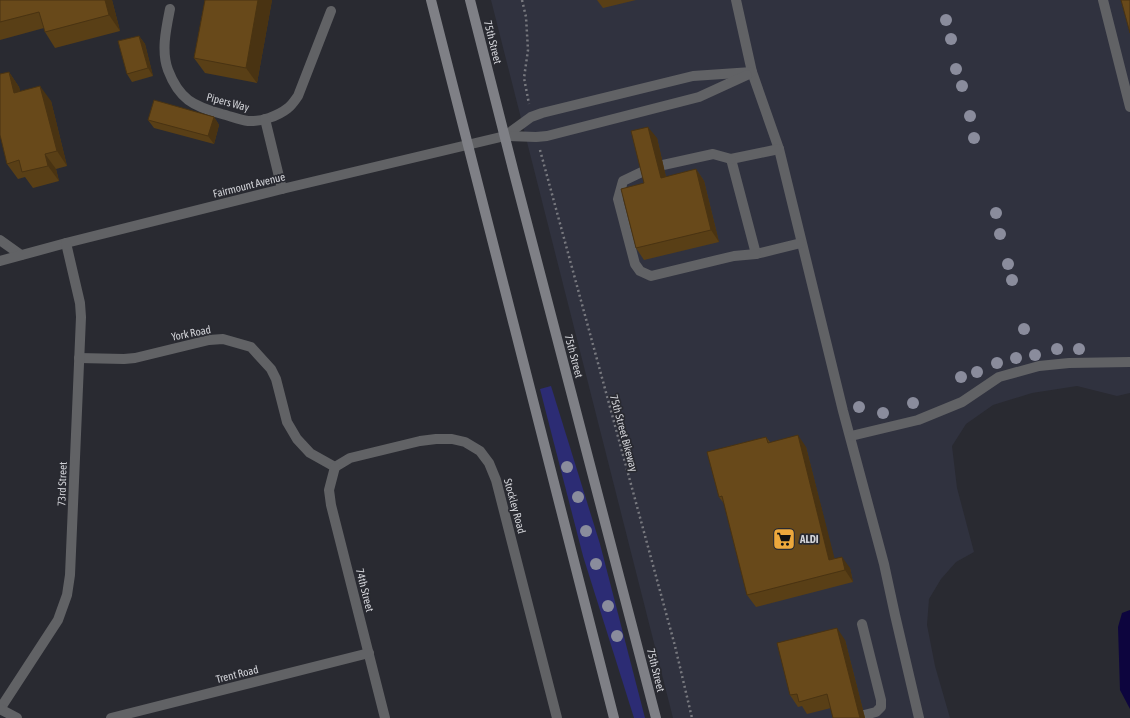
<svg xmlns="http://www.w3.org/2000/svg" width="1130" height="718" font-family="'Asap Condensed',sans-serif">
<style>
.built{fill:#30323f}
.green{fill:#2c2c74}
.water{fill:#0d053e}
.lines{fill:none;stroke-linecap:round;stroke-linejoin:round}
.path{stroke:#78797f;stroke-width:2.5;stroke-dasharray:2 3;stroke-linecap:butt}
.lane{stroke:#616265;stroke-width:10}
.street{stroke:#616265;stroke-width:10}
.secondary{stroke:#7f8086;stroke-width:10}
.tree{fill:#8a8c9c}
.wall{fill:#593f16}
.shaded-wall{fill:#493312}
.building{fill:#68491a;stroke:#493312}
.labels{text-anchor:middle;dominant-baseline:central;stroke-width:3.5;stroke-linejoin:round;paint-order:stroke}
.street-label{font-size:11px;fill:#d1d2d7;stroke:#292a31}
.poi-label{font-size:11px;font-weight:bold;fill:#d1d2d7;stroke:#292a31;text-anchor:start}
</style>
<rect width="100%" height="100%" fill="#292a31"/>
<path class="built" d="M 491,0 L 1130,0 L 1130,393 L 1117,396 L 1077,386 L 1032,393 L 993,405 L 966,424 L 952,446 L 957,488 L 974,552 L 956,562 L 941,579 L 929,599 L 927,625 L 935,666 L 950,718 L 673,718 Z"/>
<path class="green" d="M 551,386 L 600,544 L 645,718 L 634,718 L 583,556 L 540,389 Z"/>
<path class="water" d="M 1130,610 L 1130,709 L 1120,690 L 1118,627 L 1122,613 Z"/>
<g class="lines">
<g class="path">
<path d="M 522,0 L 526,17 L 528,50 L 524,78 L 529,104"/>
<path d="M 540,150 L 675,646 L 692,718"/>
</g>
<g class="lane">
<path d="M 736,0 L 752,72 L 779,149 L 843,411 L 884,564 L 895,615 L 919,718"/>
<path d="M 1103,0 L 1130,107"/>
<path d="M 505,136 L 531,117 L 542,113 L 693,76 L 752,72"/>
<path d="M 505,136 L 536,137 L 547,136 L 699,97 L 747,75"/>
<path d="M 779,149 L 731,159 L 756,254 L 801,243"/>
<path d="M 663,165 L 713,154 L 731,159"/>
<path d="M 646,170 L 623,181 L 618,199 L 635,264 L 640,271 L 651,276 L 734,256 L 756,254"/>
<path d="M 851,436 L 918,420 L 962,402 L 999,377 L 1039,366 L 1069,363 L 1130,362"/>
<path d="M 852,718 L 876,712 L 881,707 L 881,700 L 862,624"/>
</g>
<g class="street">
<path d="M 170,9 C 166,29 161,51 168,70 C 179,99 193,106 222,114 C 230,116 240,120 248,121 C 261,122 278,116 288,108 C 292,105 295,100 298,96 L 331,11"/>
<path d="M 265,119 L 282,189"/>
<path d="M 0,240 L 21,255"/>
<path d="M 0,261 L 66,243 L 282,189 L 505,136"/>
<path d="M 79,358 L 124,359 L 135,358 L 209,340 L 223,339 L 251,347 L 271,369 L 276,379 L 287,422 L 297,439 L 310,453 L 335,467"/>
<path d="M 335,467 L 350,458 L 420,441 L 436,439 L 452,439 L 465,442 L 480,451 L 489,463 L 496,480 L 557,718"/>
<path d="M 335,467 L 329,490 L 331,505 L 385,718"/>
<path d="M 0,709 L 58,620 L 67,595 L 70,575 L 81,317 L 80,303 L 66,243"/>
<path d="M 0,709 L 17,718"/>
<path d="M 111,718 L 369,653"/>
</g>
<g class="secondary">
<path d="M 431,0 L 614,718"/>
<path d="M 470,0 L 515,177 L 656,718"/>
</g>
</g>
<g class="tree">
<circle cx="946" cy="20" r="6"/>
<circle cx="951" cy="39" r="6"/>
<circle cx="956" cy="69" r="6"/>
<circle cx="962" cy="86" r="6"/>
<circle cx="970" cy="116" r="6"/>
<circle cx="974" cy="138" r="6"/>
<circle cx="996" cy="213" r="6"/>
<circle cx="1000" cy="234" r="6"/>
<circle cx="1008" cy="264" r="6"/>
<circle cx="1012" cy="280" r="6"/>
<circle cx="1024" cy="329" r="6"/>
<circle cx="1057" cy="349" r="6"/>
<circle cx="1079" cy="349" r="6"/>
<circle cx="1035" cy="355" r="6"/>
<circle cx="1016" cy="358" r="6"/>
<circle cx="997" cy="363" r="6"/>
<circle cx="977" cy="372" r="6"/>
<circle cx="961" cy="377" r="6"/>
<circle cx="913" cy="403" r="6"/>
<circle cx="859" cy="407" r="6"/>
<circle cx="883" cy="413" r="6"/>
<circle cx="567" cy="467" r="6"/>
<circle cx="578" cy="497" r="6"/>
<circle cx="586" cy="531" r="6"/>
<circle cx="596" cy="564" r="6"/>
<circle cx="608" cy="606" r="6"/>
<circle cx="617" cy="636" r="6"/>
</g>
<g class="wall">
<path d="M 0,0 L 112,0 L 120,31 L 55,48 L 45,32 L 44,28 L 0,40 Z"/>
<path d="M 205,0 L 272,0 L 257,83 L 205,73 L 194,58 Z"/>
<path d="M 597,0 L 636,0 L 603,8 Z"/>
<path d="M 139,36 L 145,44 L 153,76 L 132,82 L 127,74 Z"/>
<path d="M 9,72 L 19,87 L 20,91 L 51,101 L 67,166 L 56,169 L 59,181 L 33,188 L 25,177 L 18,179 L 7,164 Z"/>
<path d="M 214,117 L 219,125 L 214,144 L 154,128 L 148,120 Z"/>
<path d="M 657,138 L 666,177 L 696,169 L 704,181 L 719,242 L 644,260 L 636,248 L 644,183 Z"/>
<path d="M 766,437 L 770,442 L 806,447 L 834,558 L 850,568 L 853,582 L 756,607 L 747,595 L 725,505 L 719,497 Z"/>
<path d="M 845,640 L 865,718 L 833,718 L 831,708 L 807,714 L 802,706 L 798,707 L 790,695 Z"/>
</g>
<g class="shaded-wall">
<path d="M 105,0 L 112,0 L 120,31 L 109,15 Z"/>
<path d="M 258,0 L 272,0 L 257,83 L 246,68 Z"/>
<path d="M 139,36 L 145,44 L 153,76 L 148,68 Z"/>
<path d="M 9,72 L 19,87 L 25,108 L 14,93 Z"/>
<path d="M 40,86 L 51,101 L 67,166 L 57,151 Z"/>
<path d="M 214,117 L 219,125 L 214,144 L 208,136 Z"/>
<path d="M 648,127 L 657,138 L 669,190 L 661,178 Z"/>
<path d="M 45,154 L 56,169 L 59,181 L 48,166 Z"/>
<path d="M 696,169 L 704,181 L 719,242 L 711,230 Z"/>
<path d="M 798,435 L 806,447 L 838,572 L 829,560 Z"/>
<path d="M 842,557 L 850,568 L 853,582 L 845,570 Z"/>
<path d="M 837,628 L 845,640 L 865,718 L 860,718 Z"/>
</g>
<g class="building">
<path d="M 0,0 L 105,0 L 109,15 L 45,32 L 39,12 L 0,22 Z"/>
<path d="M 205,0 L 258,0 L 246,68 L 194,58 Z"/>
<path d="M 1121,0 L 1130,0 L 1130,33 Z"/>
<path d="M 139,36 L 148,68 L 127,74 L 118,41 Z"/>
<path d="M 9,72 L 14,93 L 40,86 L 57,151 L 45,154 L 48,166 L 22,172 L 19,160 L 7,164 L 0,135 L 0,74 Z"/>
<path d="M 154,100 L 214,117 L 208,136 L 148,120 Z"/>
<path d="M 648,127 L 661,178 L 696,169 L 711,230 L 636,248 L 621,189 L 644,183 L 631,131 Z"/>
<path d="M 798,435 L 829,560 L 842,557 L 845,570 L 747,595 L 722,496 L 719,497 L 707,452 L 766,437 L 768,443 Z"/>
<path d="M 837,628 L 860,718 L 833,718 L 827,694 L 799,702 L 797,694 L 790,695 L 777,643 Z"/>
</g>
<defs>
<g id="supermarket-square" transform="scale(1.15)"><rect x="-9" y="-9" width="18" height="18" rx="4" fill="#eda83c" stroke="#292a31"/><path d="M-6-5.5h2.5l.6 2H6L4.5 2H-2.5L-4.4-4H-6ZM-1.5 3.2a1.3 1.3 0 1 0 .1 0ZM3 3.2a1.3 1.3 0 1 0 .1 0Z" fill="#111"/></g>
</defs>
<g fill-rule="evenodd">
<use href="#supermarket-square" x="784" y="539"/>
</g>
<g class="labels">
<g class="street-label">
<text transform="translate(493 42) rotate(76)">75th Street</text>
<text transform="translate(228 102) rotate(15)">Pipers Way</text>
<text transform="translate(249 185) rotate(-14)">Fairmount Avenue</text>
<text transform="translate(191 333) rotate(-11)">York Road</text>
<text transform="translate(574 356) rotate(75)">75th Street</text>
<text transform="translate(624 433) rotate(75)">75th Street Bikeway</text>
<text transform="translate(62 484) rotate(-88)">73rd Street</text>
<text transform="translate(515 506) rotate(75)">Stockley Road</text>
<text transform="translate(365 590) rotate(76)">74th Street</text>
<text transform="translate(656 670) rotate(76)">75th Street</text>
<text transform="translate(237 674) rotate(-14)">Trent Road</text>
</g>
<g class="poi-label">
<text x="800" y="539">ALDI</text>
</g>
</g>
</svg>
